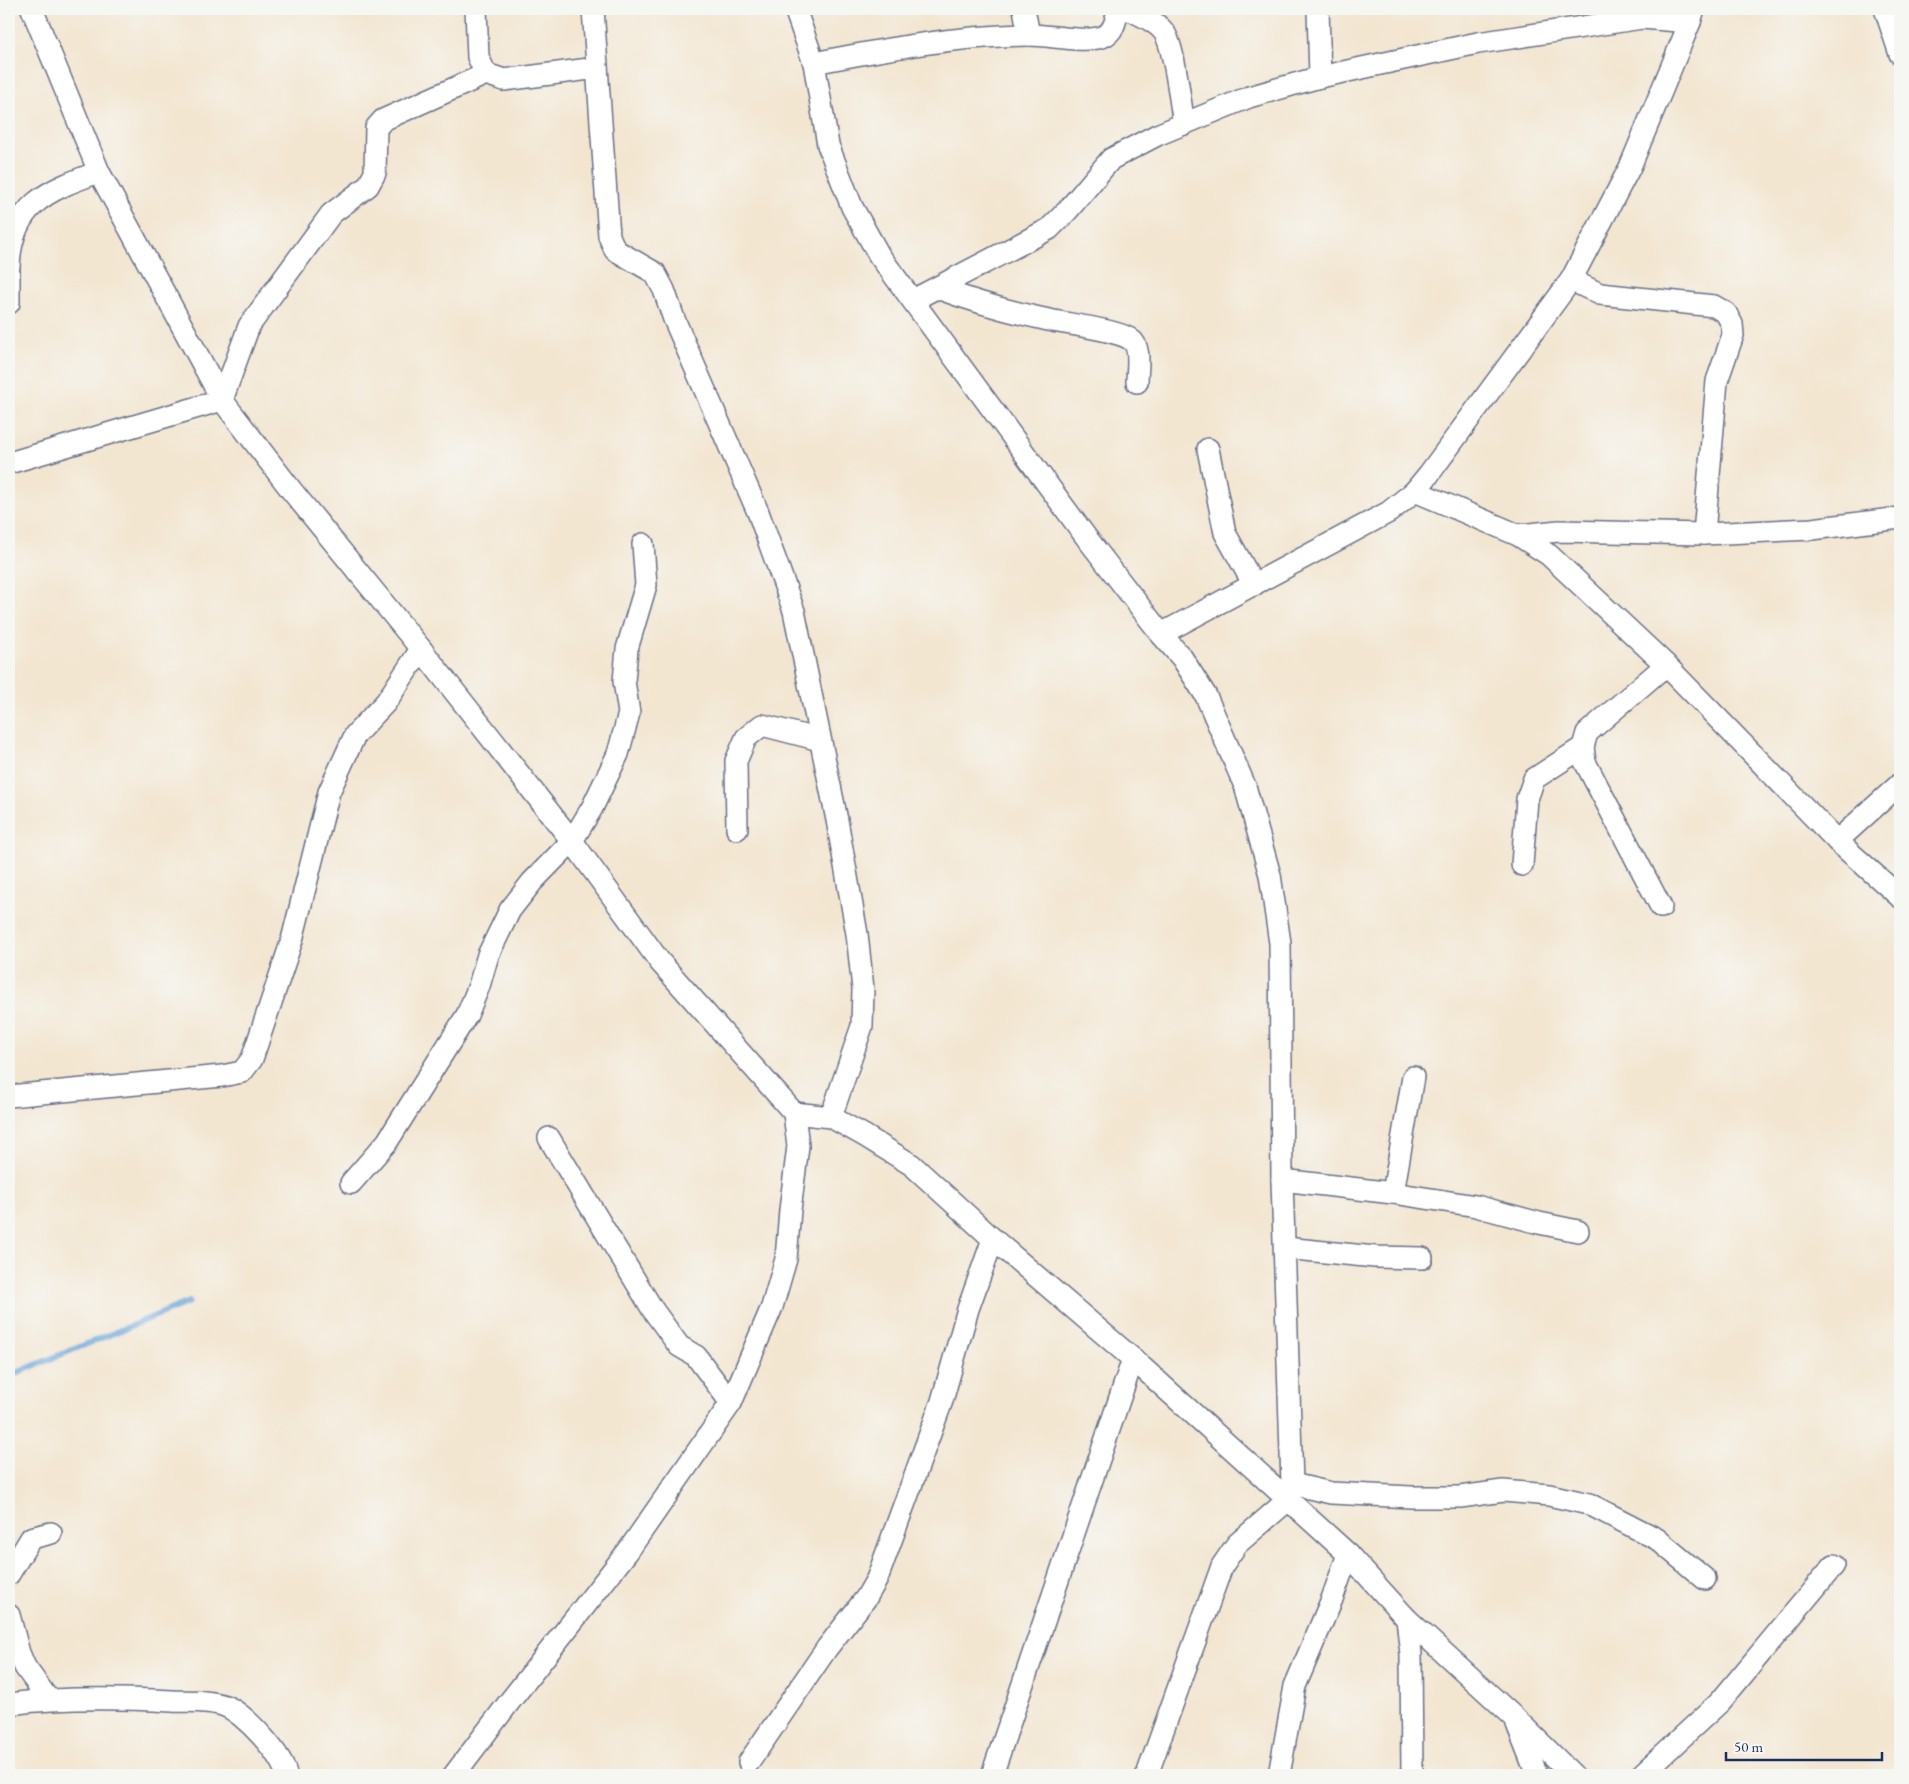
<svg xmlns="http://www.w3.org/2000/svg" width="1909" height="1784" font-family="'EB Garamond',serif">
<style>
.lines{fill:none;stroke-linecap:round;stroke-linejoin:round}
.stream{stroke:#6aa6db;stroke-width:6}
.minor-casing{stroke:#676f86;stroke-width:24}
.minor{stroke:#fff;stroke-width:21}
</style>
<rect width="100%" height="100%" fill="#f6f6f2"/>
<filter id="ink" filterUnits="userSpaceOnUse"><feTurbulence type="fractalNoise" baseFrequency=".02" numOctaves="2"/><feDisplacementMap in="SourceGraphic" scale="10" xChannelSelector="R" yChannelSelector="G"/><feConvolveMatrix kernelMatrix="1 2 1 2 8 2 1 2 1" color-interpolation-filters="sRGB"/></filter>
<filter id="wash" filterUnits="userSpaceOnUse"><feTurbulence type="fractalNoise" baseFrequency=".0096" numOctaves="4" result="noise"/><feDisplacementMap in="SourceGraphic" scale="20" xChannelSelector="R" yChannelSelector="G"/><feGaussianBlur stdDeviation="1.12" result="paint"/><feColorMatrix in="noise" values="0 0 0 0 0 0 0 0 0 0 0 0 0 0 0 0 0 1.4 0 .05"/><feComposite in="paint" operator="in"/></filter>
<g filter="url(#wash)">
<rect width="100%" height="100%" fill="#f3e6d1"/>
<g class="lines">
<path class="stream" d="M 9,1376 L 189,1302"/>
</g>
</g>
<g filter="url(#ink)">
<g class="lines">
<g class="minor-casing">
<g id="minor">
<path d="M 32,9 L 99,172 L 222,400 L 292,491 L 421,649 L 572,841 L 660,962 L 794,1113 L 798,1146 L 790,1210 L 786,1259 L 772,1307 L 731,1403 L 628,1551 L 510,1701 L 454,1775"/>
<path d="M 476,9 L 478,57 L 486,74 L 504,80 L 597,68"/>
<path d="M 593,9 L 609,236 L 615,250 L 655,273 L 664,290 L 674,319 L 758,512 L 794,611 L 837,820 L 857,934 L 863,989 L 862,1026 L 831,1117"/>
<path d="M 795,9 L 814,63 L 828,145 L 852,207 L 879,255 L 1086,537 L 1161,634 L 1182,658 L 1206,696 L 1245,786 L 1270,875 L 1280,943 L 1282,1180 L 1292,1484 L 1288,1500 L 1237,1544 L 1222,1566 L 1147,1775"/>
<path d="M 1024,9 L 1029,35"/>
<path d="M 1128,9 C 1140,15 1156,21 1164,32 C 1175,48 1180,103 1184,124"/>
<path d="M 1318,9 L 1320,77"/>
<path d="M 1885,9 L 1900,54"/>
<path d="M 814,63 C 885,49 957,36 1029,35 C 1051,35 1081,43 1102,37 C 1114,33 1116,20 1118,9"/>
<path d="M 9,267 C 11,205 47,190 99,172"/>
<path d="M 9,272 L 9,303"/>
<path d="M 1571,280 L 1600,294 L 1714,306 L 1726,313 L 1732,324 L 1733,335 L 1717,381 L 1704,534"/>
<path d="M 937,288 C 972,301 1007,311 1044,319 C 1064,324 1114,329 1130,339 C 1142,346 1137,370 1137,382"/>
<path d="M 913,300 L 1049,229 L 1068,210 L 1111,159 L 1157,135 L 1249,97 L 1320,77 L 1478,43 L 1642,18 L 1690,22"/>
<path d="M 1208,449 L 1225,533 L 1254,585"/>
<path d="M 9,463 L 222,400 L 249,326 L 331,214 L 368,186 L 375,173 L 376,128 L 383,120 L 486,74"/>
<path d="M 1415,491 L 1518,535 L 1549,555 L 1666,665 L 1837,841 L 1900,897"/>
<path d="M 1518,535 L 1559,531 L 1704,534 L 1812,529 L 1900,518"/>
<path d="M 1161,634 L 1389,512 L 1415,491 L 1429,474 L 1571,280 L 1630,167 L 1690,22 L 1694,9"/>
<path d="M 737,829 L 736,761 L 746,738 L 762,725 L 820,740"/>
<path d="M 1837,841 L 1900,784"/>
<path d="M 1522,865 L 1527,799 L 1534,779 L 1583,747"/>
<path d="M 1661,907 L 1585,762 L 1583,747 L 1587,733 L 1666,665"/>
<path d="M 9,1096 L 222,1076 L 242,1072 L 252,1059 L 292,940 L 329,792 L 355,735 L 386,702 L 421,649"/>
<path d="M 794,1113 L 831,1117 L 865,1136 L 912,1165 L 993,1239 L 1133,1359 L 1348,1554 L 1407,1619 L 1514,1717 L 1573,1775"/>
<path d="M 549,1138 L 653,1310 L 679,1346 L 696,1356 L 731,1403"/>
<path d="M 1282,1180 L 1393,1193 L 1476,1206 L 1539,1223 L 1578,1231"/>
<path d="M 351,1183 L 387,1142 L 467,1015 L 479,986 L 488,955 L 510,910 L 532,882 L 572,841 L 592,808 L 618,754 L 629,713 L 624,681 L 627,649 L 646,585 L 643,544"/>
<path d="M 1393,1193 L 1413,1077"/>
<path d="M 1285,1248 L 1375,1257 L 1422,1258"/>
<path d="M 1292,1484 L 1331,1493 L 1411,1497 L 1460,1497 L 1503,1491 L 1549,1495 L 1589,1504 L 1657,1539 L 1705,1579"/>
<path d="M 9,1574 L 31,1538 L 51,1533"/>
<path d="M 9,1615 L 19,1653 L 25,1667 L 48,1699"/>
<path d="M 1407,1619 L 1411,1654 L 1412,1775"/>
<path d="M 9,1704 C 63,1697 118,1698 172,1701 C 189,1702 209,1700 225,1706 C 243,1712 284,1756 286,1775"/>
<path d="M 1517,1724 L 1537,1775"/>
<path d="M 749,1762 L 827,1648 L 866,1598 L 877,1579 L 942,1401 L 968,1309 L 993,1239"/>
<path d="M 992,1775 L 1133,1359"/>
<path d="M 1279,1775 L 1295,1686 L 1332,1599 L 1348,1554"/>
<path d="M 1641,1775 L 1720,1702 L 1834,1565"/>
</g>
</g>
<use href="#minor" class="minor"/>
</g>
</g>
<rect width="1909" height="1784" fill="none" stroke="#f6f6f2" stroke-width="30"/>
<path d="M1726 1752v8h156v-8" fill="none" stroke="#1b2f5e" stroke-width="2.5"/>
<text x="1734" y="1752" font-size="15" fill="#1b2f5e" stroke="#f6f6f2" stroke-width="4" paint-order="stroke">50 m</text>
</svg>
